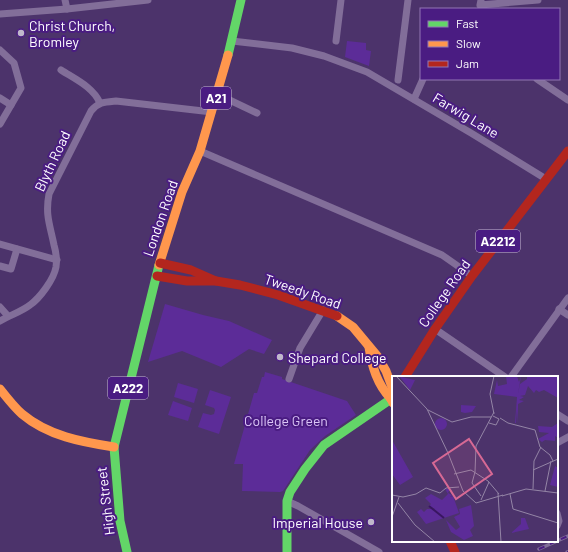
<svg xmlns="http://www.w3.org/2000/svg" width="568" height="552" font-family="Barlow,sans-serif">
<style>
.green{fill:#5c2c98}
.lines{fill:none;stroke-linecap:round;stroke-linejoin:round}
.street{stroke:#826e99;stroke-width:7}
.fast{stroke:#63d668;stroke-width:9}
.slow{stroke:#ff974d;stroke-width:9}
.jam{stroke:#b3261e;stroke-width:9}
.rail-casing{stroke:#826f99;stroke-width:3.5}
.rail{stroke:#4a1c82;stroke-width:2;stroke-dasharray:6;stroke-linecap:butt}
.poi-dot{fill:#c0b8cb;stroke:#4a1c82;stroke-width:1.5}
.labels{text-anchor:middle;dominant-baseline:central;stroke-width:4;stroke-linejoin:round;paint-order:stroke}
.shield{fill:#4a1c82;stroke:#c9bbda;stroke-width:1}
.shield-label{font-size:13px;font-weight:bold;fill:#fff}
.poi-label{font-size:14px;fill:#fff;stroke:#4a1c82;text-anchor:start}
.street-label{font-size:14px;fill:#fff;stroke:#4a1c82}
.park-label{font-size:14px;fill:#dbc6f7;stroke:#4a1c82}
.inset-river{fill:none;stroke:#391661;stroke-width:2}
.inset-road{fill:none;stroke:#9485a6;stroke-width:1}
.view{fill:#d76994;fill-opacity:0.15;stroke:#d76994;stroke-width:2}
.inset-edge{fill:none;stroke:#fff;stroke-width:2}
</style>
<rect width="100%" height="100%" fill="#4c336b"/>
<g class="green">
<path d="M 347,41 L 366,43 L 366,50 L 371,51 L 369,66 L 345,57 Z"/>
<path d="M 165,304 L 203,315 L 229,321 L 272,340 L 264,354 L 249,349 L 221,367 L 182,351 L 148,362 Z"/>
<path d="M 265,372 L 282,377 L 282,379 L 347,401 L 356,415 L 325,436 L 310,450 L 283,491 L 280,492 L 242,491 L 243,464 L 234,464 L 254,393 L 257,393 L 262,377 L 264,377 Z"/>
<path d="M 178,383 L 198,389 L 194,403 L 174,397 Z"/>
<path d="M 210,390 L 231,397 L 219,434 L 198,427 L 203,413 L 211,415 L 214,414 L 215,410 L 214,408 L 205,405 Z"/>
<path d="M 173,401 L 192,408 L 188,421 L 168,415 Z"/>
</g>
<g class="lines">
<g class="street">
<path d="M 65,0 L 67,9"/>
<path d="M 481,0 L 480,5 L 538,0"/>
<path d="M 0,14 L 67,9 L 148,0"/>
<path d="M 232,41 L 292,48 L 324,56 L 367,72 L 471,133 L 546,179"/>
<path d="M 336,41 L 341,0"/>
<path d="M 0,50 L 14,63 L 21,88 L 0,124"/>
<path d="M 61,70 C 75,79 93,87 100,103"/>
<path d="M 537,79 L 568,100"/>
<path d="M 398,80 L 408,0"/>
<path d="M 217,94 L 257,113"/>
<path d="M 0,98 L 11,105"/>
<path d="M 414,99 L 423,79"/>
<path d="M 200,151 L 442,255 L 472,276"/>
<path d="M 0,244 L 57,260"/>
<path d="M 0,266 L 11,269 L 17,249"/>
<path d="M 0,307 L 8,316"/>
<path d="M 559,309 L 568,315"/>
<path d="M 0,321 C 10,315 21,312 30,305 C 40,298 54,279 56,267 C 57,260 56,252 54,245 C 50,225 45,215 49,194 L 91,111 C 98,102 105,102 116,101 L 212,112"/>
<path d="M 435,329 L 505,377"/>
<path d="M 511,377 L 568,298"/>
<path d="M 289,379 L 300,348 L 323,310"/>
<path d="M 557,414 L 568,421"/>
<path d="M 557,443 L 568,437"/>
<path d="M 287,501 L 298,506 L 379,552"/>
<path d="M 557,513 L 559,521 L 557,526"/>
</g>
<g class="fast">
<path d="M 228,55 L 241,0"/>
<path d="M 127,552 L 120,521 L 114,447 L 159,265"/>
<path d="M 287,552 L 287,501 L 290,492 L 305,469 L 324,445 L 391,399"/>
</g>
<g class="slow">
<path d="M 159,265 L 182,192 L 200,151 L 228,55"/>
<path d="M 337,316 L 353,327 L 378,357 L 386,371 L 392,387 L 391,399 L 393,403"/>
<path d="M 369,347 C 372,367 377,384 391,399"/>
<path d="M 0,389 C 7,398 14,407 22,414 C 48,436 82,442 114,447"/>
</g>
<g class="jam">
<path d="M 160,263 L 191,270 L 216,281"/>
<path d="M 157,276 L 187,281 L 216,281 L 240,285 L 278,295 L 337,316"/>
<path d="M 405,377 L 435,329 L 472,276 L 568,151"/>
<path d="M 450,541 L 455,552"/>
</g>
<g class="rail-casing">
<g id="rail">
<path d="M 539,549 L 568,536"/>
<path d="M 567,552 L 568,552"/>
</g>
</g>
<use href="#rail" class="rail"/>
</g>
<g class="poi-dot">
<circle cx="21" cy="33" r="4"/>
<circle cx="280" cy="357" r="4"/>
<circle cx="371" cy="522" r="4"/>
</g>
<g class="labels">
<g class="shield">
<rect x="201" y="87" width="30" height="22" rx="3"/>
<rect x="476" y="230" width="44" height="22" rx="3"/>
<rect x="108" y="377" width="40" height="22" rx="3"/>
</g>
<g class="shield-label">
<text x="216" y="98">A21</text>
<text x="498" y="241">A2212</text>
<text x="128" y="388">A222</text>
</g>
<g class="poi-label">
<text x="29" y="25">Christ Church,<tspan x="29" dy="16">Bromley</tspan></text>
<text x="288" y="357">Shepard College</text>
<text x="363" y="522" text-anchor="end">Imperial House</text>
</g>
<g class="street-label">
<text transform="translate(466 115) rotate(31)">Farwig Lane</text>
<text transform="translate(52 161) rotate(-65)">Blyth Road</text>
<text transform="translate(160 218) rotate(-71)">London Road</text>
<text transform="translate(303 291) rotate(19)">Tweedy Road</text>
<text transform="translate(444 293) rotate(-55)">College Road</text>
<text transform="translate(105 501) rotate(-97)">High Street</text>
</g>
<g class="park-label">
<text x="286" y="420">College Green</text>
</g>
</g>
<g transform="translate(392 376)">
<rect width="166" height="166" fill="#4c336b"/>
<path d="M 5,0 L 23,4 L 18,14 L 8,1 ZM 114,0 L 125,0 L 127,6 L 129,0 L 126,18 L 128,8 L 135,3 L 135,0 L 166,0 L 166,22 L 152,14 L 147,16 L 144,14 L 142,17 L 136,10 L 133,19 L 128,20 L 132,21 L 127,24 L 132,25 L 126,28 L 126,48 L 125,32 L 124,47 L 123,47 L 125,21 L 102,18 L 105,4 L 106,10 L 115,8 ZM 69,29 L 84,30 L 80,36 L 73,37 L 69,36 ZM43 48a6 6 0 1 1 12 0a6 6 0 1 1-12 0ZM 166,47 L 166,62 L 163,60 L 163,65 L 153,64 L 150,66 L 146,63 L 157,57 L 147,56 L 146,50 L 160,51 ZM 0,64 L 21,101 L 8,109 L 0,98 ZM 163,90 L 166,92 L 166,111 L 158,109 ZM 53,113 L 58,113 L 56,117 L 60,119 L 58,121 L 61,120 L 67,137 L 34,148 L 25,136 L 29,133 L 32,136 L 35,133 L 43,133 L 37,130 L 39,128 L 33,122 L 39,118 L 50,124 L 56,118 ZM 79,129 L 82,150 L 78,154 L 81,160 L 72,164 L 59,156 L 54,144 L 64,154 L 68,151 L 62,141 L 68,138 L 67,133 ZM 129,142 L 133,142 L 137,153 L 119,157 L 129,148 Z" fill="#5c2c98"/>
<path class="inset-river" d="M 37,130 L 52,142"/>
<path class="inset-road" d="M 4,0 L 35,33 L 56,77 L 71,115 L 84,127 L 111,119M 102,0 L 98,18 L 102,38M 36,34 L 60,46 L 79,41 L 99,41M 108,42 L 116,47 L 143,54 L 148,71 L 158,79 L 161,85M 97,47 L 104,49 L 107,43 L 101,40M 79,94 L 96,105M 141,94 L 166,83M 83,96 L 80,107 L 89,120M 83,96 L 84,70 L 102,36M 62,98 L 79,94M 96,105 L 107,118M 141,113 L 142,85 L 149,71M 153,115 L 159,85M 106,117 L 109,166M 118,118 L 121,133 L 166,147M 0,119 L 11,121 L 24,118 L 34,112 L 48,117 L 54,112 L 67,111M 110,120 L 134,113 L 166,117M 89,124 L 97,106M 6,127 L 23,149 L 43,166M 0,141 L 7,121"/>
<path class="view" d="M 77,63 L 100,98 L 64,123 L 41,87 Z"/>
<rect width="166" height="166" class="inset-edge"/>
</g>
<rect x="420" y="8" width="140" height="72" fill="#4a1c82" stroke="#9277b4"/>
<rect x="428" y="21" width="20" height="6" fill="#63d668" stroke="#9277b4"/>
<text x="456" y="28" font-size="12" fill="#ffffff">Fast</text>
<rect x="428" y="41" width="20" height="6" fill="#ff974d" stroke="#9277b4"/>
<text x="456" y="48" font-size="12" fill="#ffffff">Slow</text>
<rect x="428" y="61" width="20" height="6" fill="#b3261e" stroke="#9277b4"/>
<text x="456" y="68" font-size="12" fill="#ffffff">Jam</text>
</svg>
